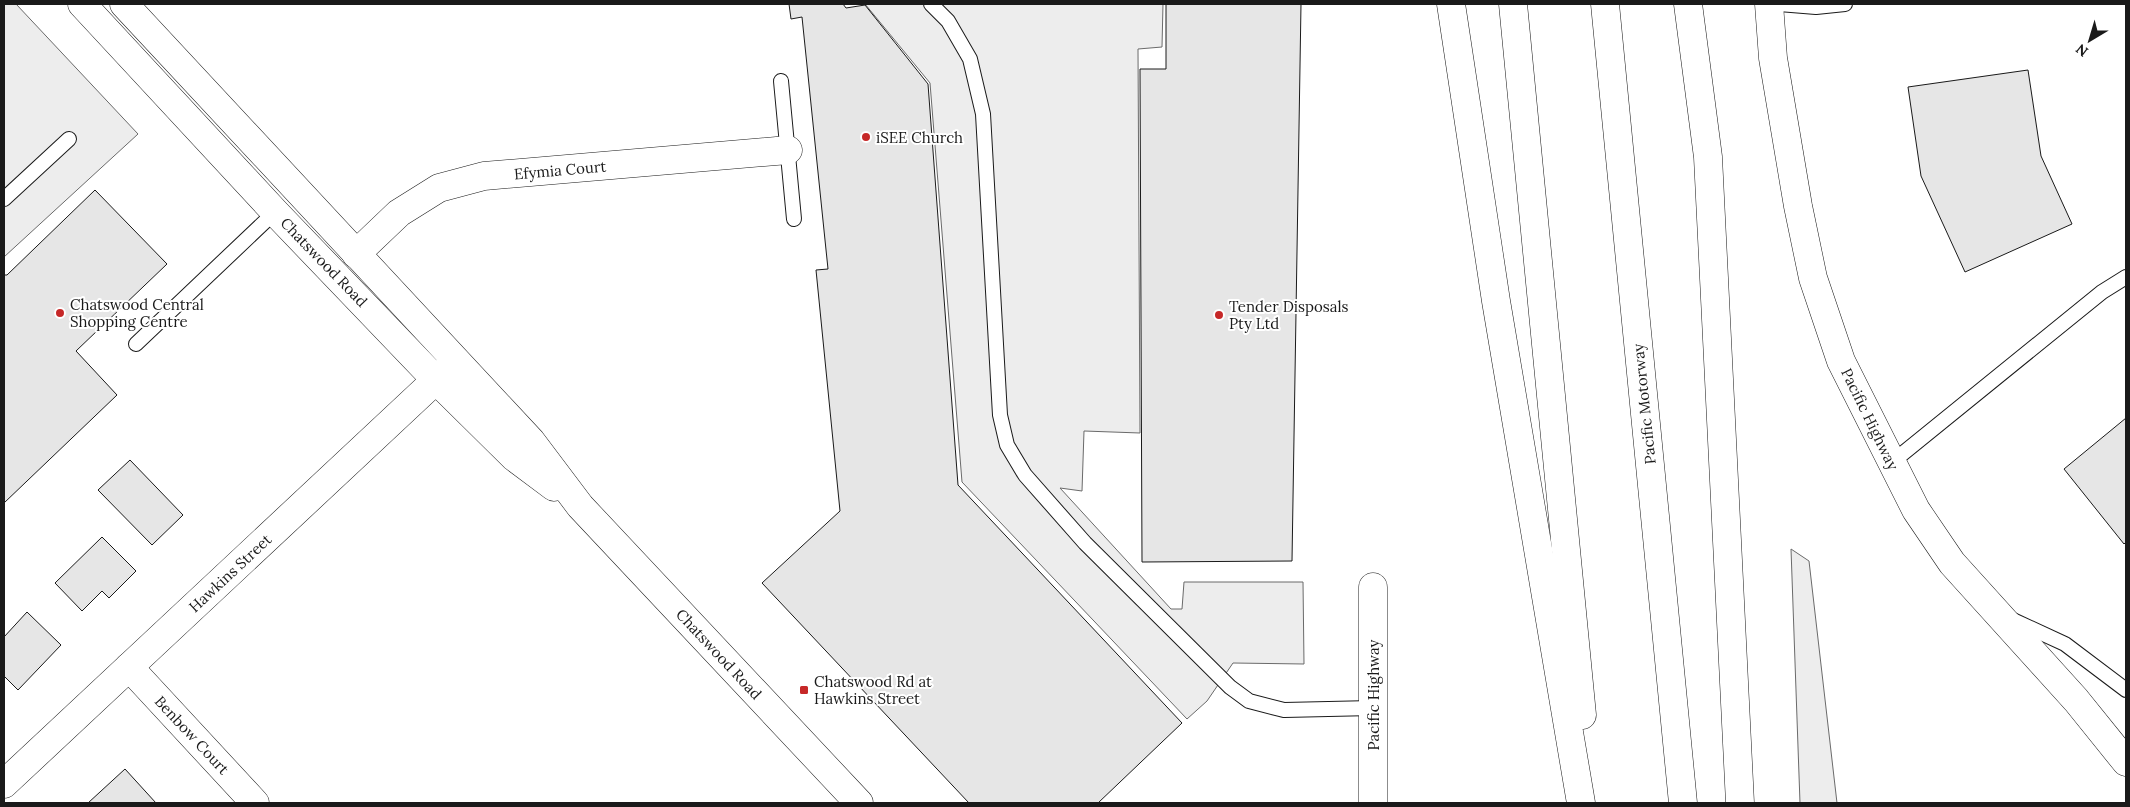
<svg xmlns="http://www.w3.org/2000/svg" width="2130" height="807" font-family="Lora,serif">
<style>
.built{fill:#ededed;stroke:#6a6a6a}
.building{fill:#e6e6e6;stroke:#1a1a1a}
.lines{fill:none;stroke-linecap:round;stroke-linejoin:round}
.service-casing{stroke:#1a1a1a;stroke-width:16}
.minor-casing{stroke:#1a1a1a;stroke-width:29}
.tertiary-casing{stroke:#1a1a1a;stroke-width:29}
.secondary-casing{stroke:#1a1a1a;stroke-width:29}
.motorway-casing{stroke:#1a1a1a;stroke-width:29}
.service{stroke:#fff;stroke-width:14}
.minor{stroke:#fff;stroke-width:28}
.tertiary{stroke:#fff;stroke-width:28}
.secondary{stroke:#fff;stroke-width:28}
.motorway{stroke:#fff;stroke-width:28}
.poi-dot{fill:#c62828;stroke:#fff;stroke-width:2}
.labels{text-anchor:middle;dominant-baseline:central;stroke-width:4;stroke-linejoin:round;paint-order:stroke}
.poi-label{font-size:15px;fill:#1a1a1a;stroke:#fff;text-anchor:start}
.street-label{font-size:15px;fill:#1a1a1a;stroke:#fff}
</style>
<rect width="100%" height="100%" fill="#fff"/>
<g class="built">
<path d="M 4,4 L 16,4 L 138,134 L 4,257 Z"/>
<path d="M 865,4 L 1163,4 L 1162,47 L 1138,49 L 1140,433 L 1084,431 L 1082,491 L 1060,488 L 1171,609 L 1182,609 L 1184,582 L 1303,582 L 1304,664 L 1233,663 L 1207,701 L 1187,719 L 962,482 L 930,83 Z"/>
<path d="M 1791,549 L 1809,561 L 1837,803 L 1800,803 Z"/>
</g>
<g class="building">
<path d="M 789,4 L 843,4 L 846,8 L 865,5 L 928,84 L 958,485 L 1182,723 L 1098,803 L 969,803 L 762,583 L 840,511 L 816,270 L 828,269 L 802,17 L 791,19 Z"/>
<path d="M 1166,4 L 1301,4 L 1292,561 L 1142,562 L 1140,69 L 1166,69 Z"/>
<path d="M 2028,70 L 2041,156 L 2072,224 L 1965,272 L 1921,176 L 1908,87 Z"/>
<path d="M 95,190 L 167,264 L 76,351 L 117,395 L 4,503 L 4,275 L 7,275 Z"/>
<path d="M 2126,418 L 2126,542 L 2124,544 L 2064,469 Z"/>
<path d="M 130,460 L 183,515 L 152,545 L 98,490 Z"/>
<path d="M 102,537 L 136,571 L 109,598 L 102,591 L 82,611 L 55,583 Z"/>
<path d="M 27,612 L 61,645 L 18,690 L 4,676 L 4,637 Z"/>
<path d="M 125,769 L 156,803 L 88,803 Z"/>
</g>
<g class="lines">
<g class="service-casing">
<g id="service">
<path d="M 931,4 L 948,21 L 970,59 L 983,114 L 1000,415 L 1007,445 L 1025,475 L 1085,543 L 1230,687 L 1249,701 L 1284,710 L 1373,708"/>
<path d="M 1779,4 L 1816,7 L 1845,4"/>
<path d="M 781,81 L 794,219"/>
<path d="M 4,199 L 69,139"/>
<path d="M 136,344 L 275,212"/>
<path d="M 1891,463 L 2102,292 L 2126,277"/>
<path d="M 2013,620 L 2065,644 L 2126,690"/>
</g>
</g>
<g class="minor-casing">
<g id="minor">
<path d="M 356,254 L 399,213 L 439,188 L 484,176 L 788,150"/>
<path d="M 129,667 L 255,803"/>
<path d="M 4,784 L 454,363"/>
<path d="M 1373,803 L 1373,587"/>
</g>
</g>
<g class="tertiary-casing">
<path id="tertiary" d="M 1769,4 L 1773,58 L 1798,206 L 1813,278 L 1841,361 L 1916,510 L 1952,563 L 2076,700 L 2126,762"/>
</g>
<g class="secondary-casing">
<g id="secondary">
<path d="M 82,4 L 275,212 L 437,381 L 514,457 L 554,487"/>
<path d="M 124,4 L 531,441 L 580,506 L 859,803"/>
</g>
</g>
<g class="motorway-casing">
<g id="motorway">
<path d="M 1451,4 L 1496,301 L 1581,803"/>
<path d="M 1513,4 L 1582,715"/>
<path d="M 1605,4 L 1683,803"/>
<path d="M 1688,4 L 1708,157 L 1740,803"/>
</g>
</g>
<use href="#service" class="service"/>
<use href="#minor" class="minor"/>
<use href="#tertiary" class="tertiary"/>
<use href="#secondary" class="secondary"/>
<use href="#motorway" class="motorway"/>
</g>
<g class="poi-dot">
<circle cx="866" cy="137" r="5"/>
<circle cx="60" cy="313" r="5"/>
<circle cx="1219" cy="315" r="5"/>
<rect x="799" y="685" width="10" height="10" rx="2.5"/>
</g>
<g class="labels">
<g class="poi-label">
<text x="876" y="137">iSEE Church</text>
<text x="70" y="304">Chatswood Central<tspan x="70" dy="17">Shopping Centre</tspan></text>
<text x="1229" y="306">Tender Disposals<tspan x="1229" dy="17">Pty Ltd</tspan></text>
<text x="814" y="681">Chatswood Rd at<tspan x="814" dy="17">Hawkins Street</tspan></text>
</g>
<g class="street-label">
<text transform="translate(560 170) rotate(-5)">Efymia Court</text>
<text transform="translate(324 262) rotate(46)">Chatswood Road</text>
<text transform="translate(1644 404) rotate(-96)">Pacific Motorway</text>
<text transform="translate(1870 419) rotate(64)">Pacific Highway</text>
<text transform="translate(230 573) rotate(-43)">Hawkins Street</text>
<text transform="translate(719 654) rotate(47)">Chatswood Road</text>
<text transform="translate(1373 695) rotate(-90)">Pacific Highway</text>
<text transform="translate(192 735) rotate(47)">Benbow Court</text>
</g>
</g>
<rect width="2130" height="807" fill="none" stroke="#1a1a1a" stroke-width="10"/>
<g transform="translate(2090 40) rotate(218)" stroke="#ffffff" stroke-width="4" paint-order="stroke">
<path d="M0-4L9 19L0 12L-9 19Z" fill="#1a1a1a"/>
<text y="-8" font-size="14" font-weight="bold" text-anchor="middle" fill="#1a1a1a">N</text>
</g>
</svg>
